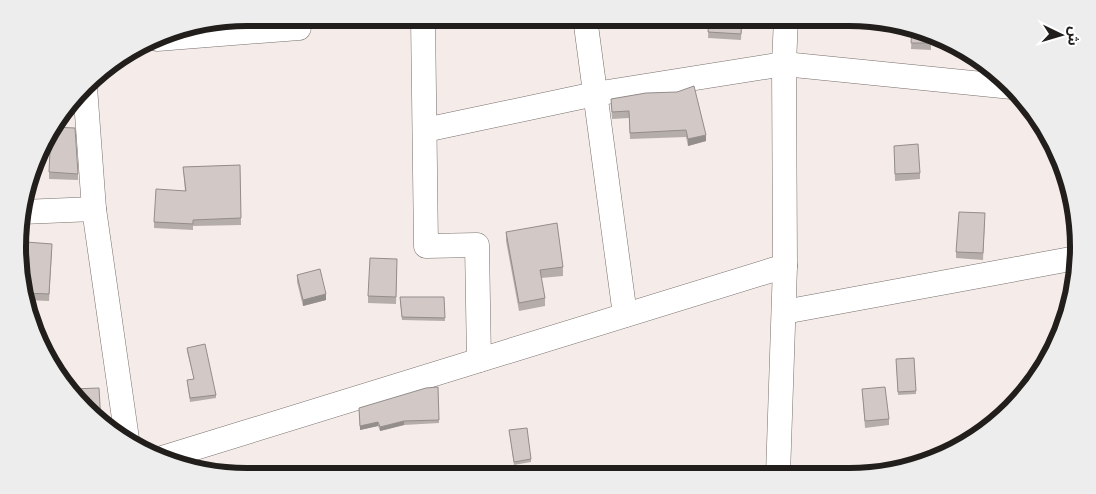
<svg xmlns="http://www.w3.org/2000/svg" width="1096" height="494" font-family="'Asap Condensed','Noto Sans Arabic',sans-serif">
<style>
.lines{fill:none;stroke-linecap:round;stroke-linejoin:round}
.minor-casing{stroke:#776f6c;stroke-width:25}
.minor{stroke:#fff;stroke-width:24}
.wall{fill:#b5adaa}
.shaded-wall{fill:#938d8b}
.building{fill:#d2c9c6;stroke:#938d8b}
.rim{fill:none;stroke:#211e1c;stroke-width:6}
</style>
<rect width="100%" height="100%" fill="#f5ece9"/>
<g class="lines">
<g class="minor-casing">
<g id="minor">
<path d="M 423,18 L 426,246 L 477,245 L 479,360"/>
<path d="M 585,18 L 625,315"/>
<path d="M 157,39 L 299,28 L 298,18"/>
<path d="M 85,87 L 94,209 L 127,439"/>
<path d="M 425,130 L 595,94 L 784,64 L 1012,87"/>
<path d="M 22,212 L 94,209"/>
<path d="M 784,312 L 1076,258"/>
<path d="M 159,459 L 785,266"/>
<path d="M 778,475 L 785,266 L 784,64 L 786,18"/>
</g>
</g>
<use href="#minor" class="minor"/>
</g>
<g class="wall">
<path d="M 612,18 L 648,18 L 648,19 L 612,22 Z"/>
<path d="M 709,18 L 742,18 L 741,40 L 708,38 Z"/>
<path d="M 836,18 L 849,18 L 856,19 Z"/>
<path d="M 912,30 L 931,34 L 931,50 L 911,49 Z"/>
<path d="M 646,93 L 706,141 L 688,146 L 686,137 L 630,139 L 629,118 L 612,119 L 611,99 Z"/>
<path d="M 50,130 L 50,138 L 46,138 L 48,132 Z"/>
<path d="M 894,146 L 920,173 L 920,179 L 895,181 Z"/>
<path d="M 240,165 L 241,225 L 193,226 L 193,230 L 154,228 L 154,222 L 185,191 L 183,167 Z"/>
<path d="M 49,172 L 78,174 L 78,180 L 49,179 Z"/>
<path d="M 985,220 L 983,260 L 956,258 L 956,252 Z"/>
<path d="M 506,232 L 563,267 L 563,276 L 541,278 L 545,298 L 545,306 L 519,311 L 506,241 Z"/>
<path d="M 52,250 L 49,301 L 25,300 L 23,293 Z"/>
<path d="M 397,266 L 396,304 L 368,303 L 368,296 Z"/>
<path d="M 297,275 L 326,300 L 303,306 L 297,282 Z"/>
<path d="M 444,297 L 445,321 L 402,320 L 400,300 Z"/>
<path d="M 187,348 L 216,395 L 216,398 L 190,402 L 187,380 L 194,379 L 187,351 Z"/>
<path d="M 914,358 L 916,394 L 898,395 L 896,359 Z"/>
<path d="M 438,387 L 439,423 L 404,425 L 380,431 L 378,426 L 360,430 L 359,412 Z"/>
<path d="M 862,389 L 889,419 L 889,425 L 865,428 Z"/>
<path d="M 509,430 L 531,459 L 531,462 L 514,465 Z"/>
</g>
<g class="shaded-wall">
<path d="M 706,135 L 706,141 L 688,146 L 688,139 Z"/>
<path d="M 326,294 L 326,300 L 303,306 L 303,300 Z"/>
<path d="M 404,421 L 404,425 L 380,431 L 380,427 Z"/>
<path d="M 378,422 L 378,426 L 360,430 L 360,426 Z"/>
</g>
<g class="building">
<path d="M 709,18 L 742,18 L 741,34 L 708,32 Z"/>
<path d="M 912,30 L 931,34 L 931,43 L 911,43 Z"/>
<path d="M 694,86 L 706,135 L 688,139 L 686,130 L 630,133 L 629,111 L 612,112 L 611,99 L 646,93 L 677,92 Z"/>
<path d="M 52,127 L 75,128 L 78,174 L 49,172 L 51,129 Z"/>
<path d="M 918,144 L 920,173 L 895,174 L 894,146 Z"/>
<path d="M 240,165 L 241,218 L 193,220 L 193,224 L 154,222 L 156,189 L 186,191 L 183,167 Z"/>
<path d="M 959,212 L 985,213 L 983,253 L 956,252 Z"/>
<path d="M 557,223 L 563,267 L 540,270 L 545,298 L 519,303 L 506,232 Z"/>
<path d="M 26,242 L 52,244 L 49,294 L 23,293 Z"/>
<path d="M 370,258 L 397,259 L 396,297 L 368,296 Z"/>
<path d="M 320,269 L 326,294 L 303,300 L 297,275 Z"/>
<path d="M 400,297 L 444,297 L 445,318 L 402,317 Z"/>
<path d="M 205,344 L 216,395 L 190,398 L 187,380 L 194,379 L 187,348 Z"/>
<path d="M 914,358 L 916,391 L 898,392 L 896,359 Z"/>
<path d="M 438,387 L 439,420 L 404,421 L 380,427 L 378,422 L 360,426 L 359,408 L 426,388 Z"/>
<path d="M 885,387 L 889,419 L 865,421 L 862,389 Z"/>
<path d="M 99,388 L 101,423 L 95,419 L 71,389 Z"/>
<path d="M 527,428 L 531,459 L 514,462 L 509,430 Z"/>
<path d="M 713,466 L 714,475 L 695,475 L 694,468 Z"/>
</g>
<path d="M0 0H1096V494H0ZM247 26H849A221 221 0 0 1 1070 247V247A221 221 0 0 1 849 468H247A221 221 0 0 1 26 247V247A221 221 0 0 1 247 26Z" fill="#ededed" fill-rule="evenodd"/>
<path class="rim" d="M247 26H849A221 221 0 0 1 1070 247V247A221 221 0 0 1 849 468H247A221 221 0 0 1 26 247V247A221 221 0 0 1 247 26Z"/>
<g transform="translate(1061 35) rotate(95)" stroke="#ffffff" stroke-width="4" paint-order="stroke">
<path d="M0-4L9 19L0 12L-9 19Z" fill="#211e1c"/>
<text y="-8" font-size="14" font-weight="bold" text-anchor="middle" fill="#211e1c">ش</text>
</g>
</svg>
